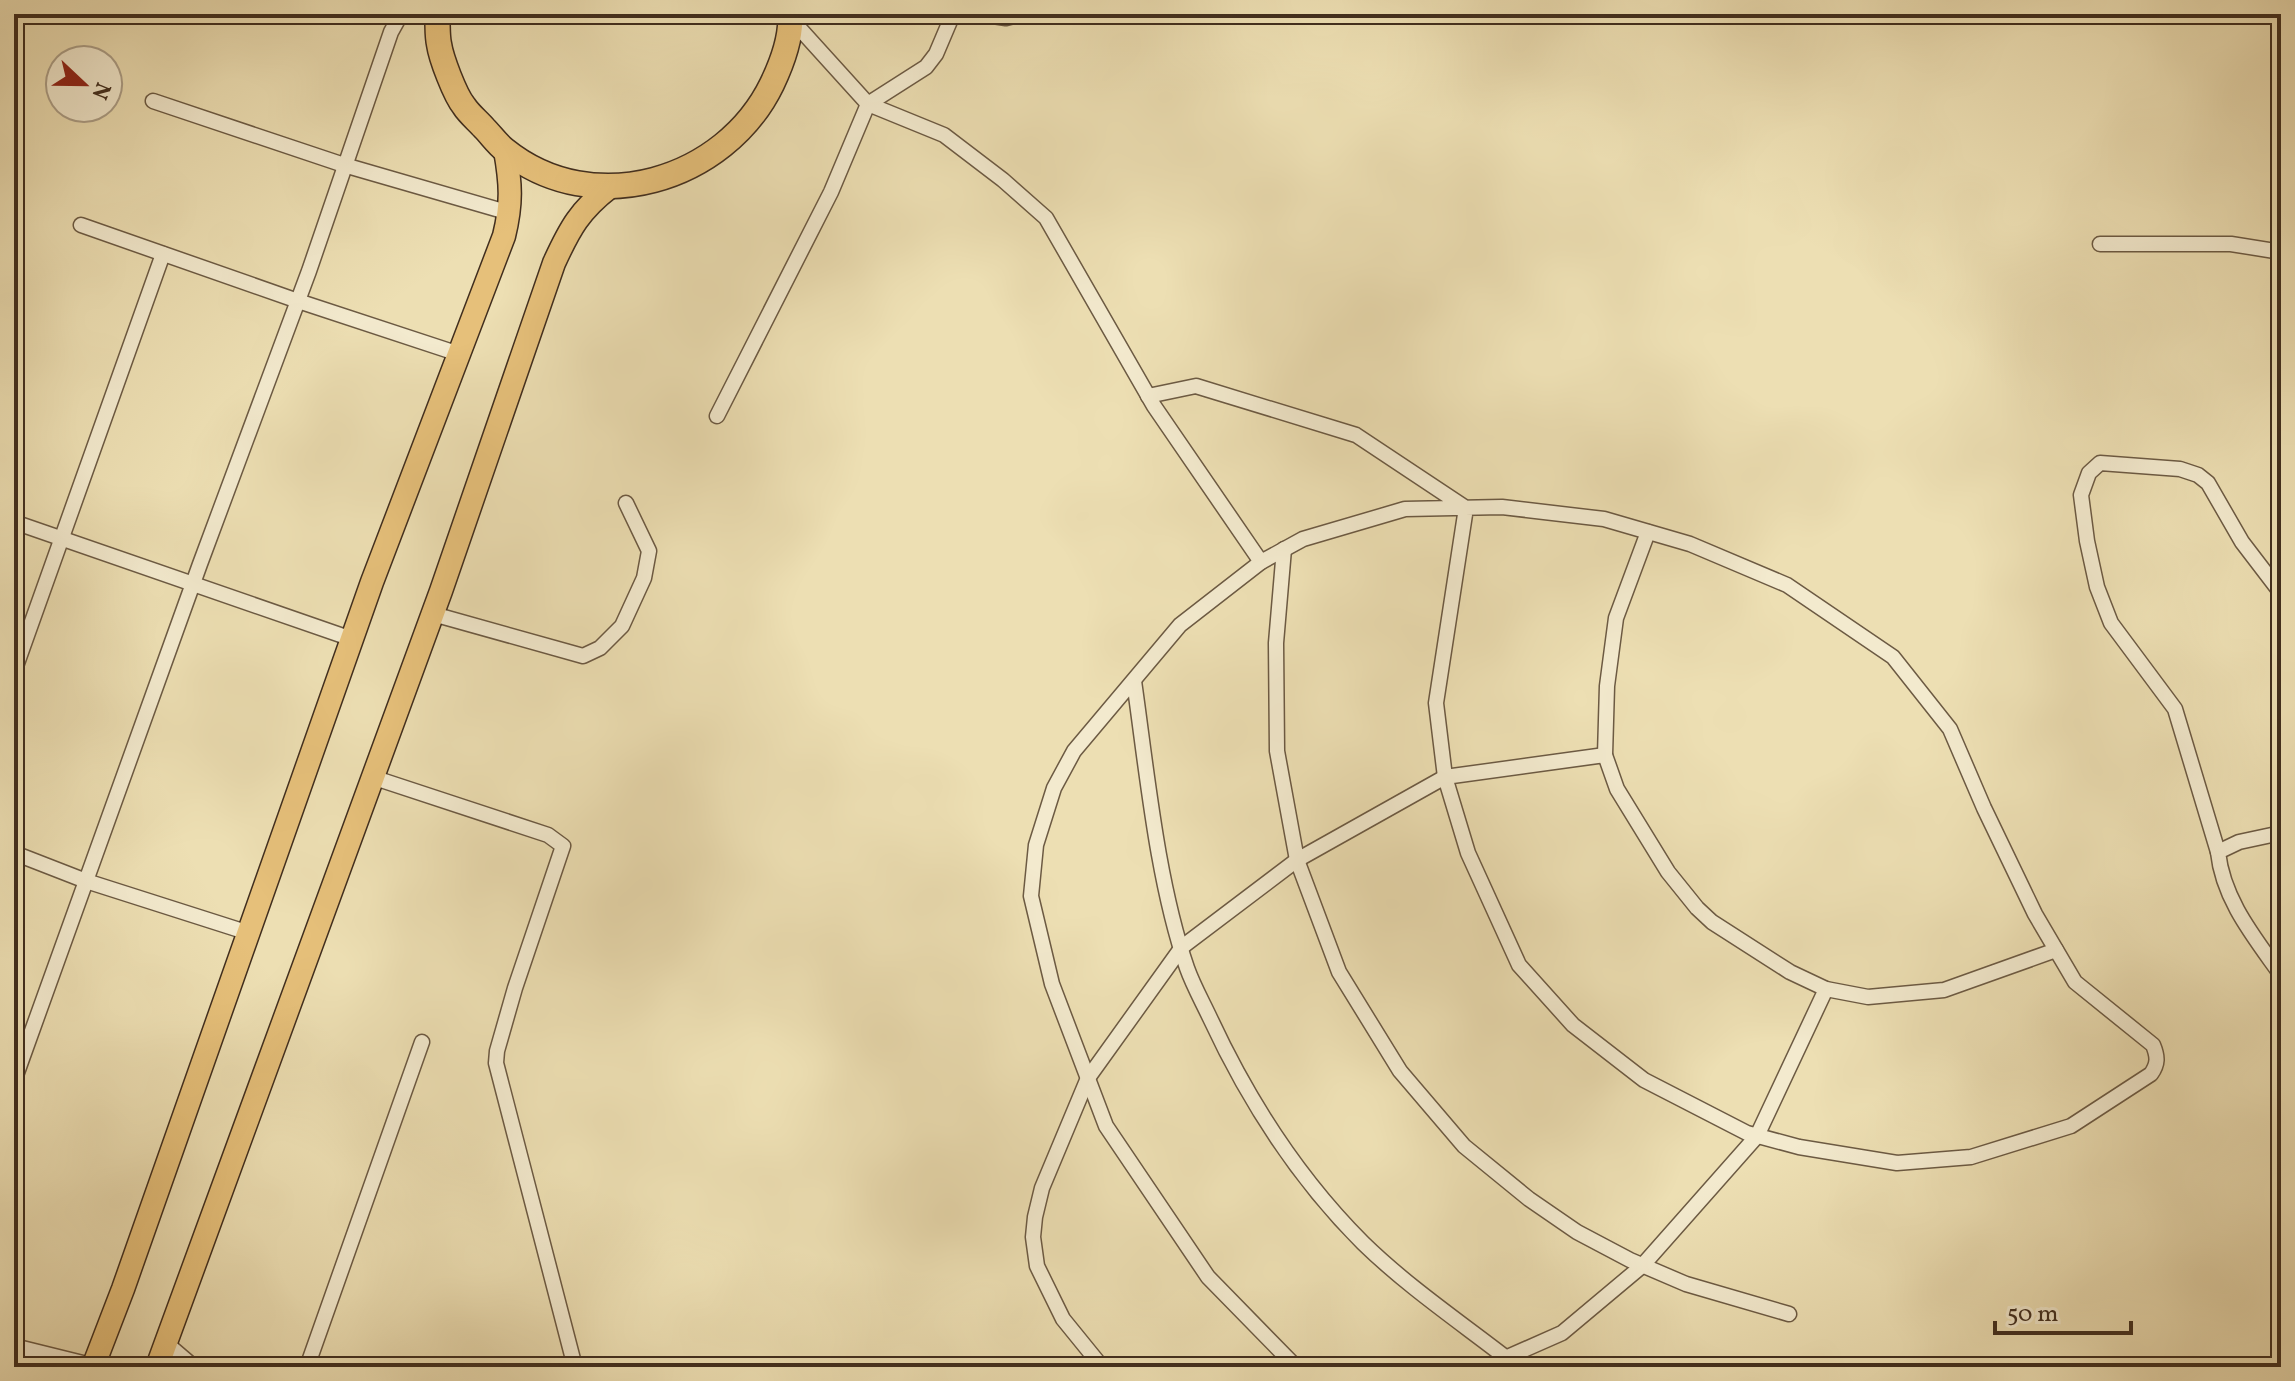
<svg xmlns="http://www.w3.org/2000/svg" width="2295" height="1381" font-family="Vollkorn,serif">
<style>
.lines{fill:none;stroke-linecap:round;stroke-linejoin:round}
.minor-casing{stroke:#6c5a43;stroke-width:17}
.primary-casing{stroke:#412e1e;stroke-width:25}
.trunk-casing{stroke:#412e1e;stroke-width:27}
.minor{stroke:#f3eace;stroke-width:14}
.primary{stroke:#e6c07a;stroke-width:22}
.trunk{stroke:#e6c07a;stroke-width:24}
</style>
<rect width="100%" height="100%" fill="#eddfb3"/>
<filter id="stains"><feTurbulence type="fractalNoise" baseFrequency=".0025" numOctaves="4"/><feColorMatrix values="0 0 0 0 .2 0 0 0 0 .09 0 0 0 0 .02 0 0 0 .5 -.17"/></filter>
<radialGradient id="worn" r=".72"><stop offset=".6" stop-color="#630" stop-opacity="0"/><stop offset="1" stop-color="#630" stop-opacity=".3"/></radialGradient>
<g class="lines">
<g class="minor-casing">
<g id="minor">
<path d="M 980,14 L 1006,18 L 1022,14"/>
<path d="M 791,19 L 868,104 L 944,135 L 1003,180 L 1046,218 L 1154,406 L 1261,562"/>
<path d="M 153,101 L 344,165 L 510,213"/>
<path d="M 81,225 L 298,301 L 459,354"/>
<path d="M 2100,244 L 2231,244 L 2281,252"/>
<path d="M 1148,396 L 1196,386 L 1356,435 L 1466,508 L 1436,703 L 1445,777 L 1468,853 L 1519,965 L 1573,1025 L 1644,1080 L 1747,1133 L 1799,1147 L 1897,1163 L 1971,1157 L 2071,1126 L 2151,1074 C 2158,1064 2158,1057 2153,1045 L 2075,982 L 2035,914 L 1984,808 L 1950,729 L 1893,657 L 1787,585 L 1690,544 L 1604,519 L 1502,507 L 1405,509 L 1303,539 L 1261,562 L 1180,625 L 1074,751 L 1054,788 L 1036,845 L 1031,896 L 1052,984 L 1106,1126 L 1208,1277 L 1296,1367"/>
<path d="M 717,416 L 831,192 L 868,104 L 926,67 L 936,54 L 953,14"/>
<path d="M 14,522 L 352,639"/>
<path d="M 1648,532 L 1616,618 L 1607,686 L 1605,755 L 1617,789 L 1668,872 L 1697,908 L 1712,922 L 1790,972 L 1826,989 L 1868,997 L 1944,990 L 2056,950"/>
<path d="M 1284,549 L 1276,643 L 1277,751 L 1297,860 L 1339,972 L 1400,1071 L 1464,1146 L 1529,1199 L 1577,1232 L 1630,1260 L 1686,1284 L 1789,1314"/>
<path d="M 433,614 L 583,656 L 600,648 L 622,626 L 644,578 L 649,551 L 626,503"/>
<path d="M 14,672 L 163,254"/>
<path d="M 1134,681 C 1147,772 1157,881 1187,968 C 1193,985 1202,1001 1210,1018 C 1248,1100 1298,1178 1363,1243 C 1406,1285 1457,1320 1505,1357"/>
<path d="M 372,777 L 548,835 L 563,846 L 515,988 L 497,1051 L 496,1063 L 575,1367"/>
<path d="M 2281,833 L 2239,842 L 2218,852 C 2223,900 2255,938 2281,975"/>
<path d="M 2218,852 L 2175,709 L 2111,623 L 2097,587 L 2087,541 L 2081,495 L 2089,473 L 2100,463 L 2180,469 L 2198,475 L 2208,483 L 2242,542 L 2281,593"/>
<path d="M 14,853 L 86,881 L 249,933"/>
<path d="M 14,1081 L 200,564 L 309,271 L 391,32 L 401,14"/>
<path d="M 166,1343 L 194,1367"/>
<path d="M 14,1346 L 99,1367"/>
<path d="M 307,1367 L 422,1042"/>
<path d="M 1102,1367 L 1063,1319 L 1037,1266 L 1033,1237 L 1035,1217 L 1042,1188 L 1088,1078 L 1182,947 L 1297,860 L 1445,777 L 1605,755"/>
<path d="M 1485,1367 L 1562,1333 L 1642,1266 L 1757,1136 L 1826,989"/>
</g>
</g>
<g class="primary-casing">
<g id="primary">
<path d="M 93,1367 L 123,1289 L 372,582 L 504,236 C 512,203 511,184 505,150"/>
<path d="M 157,1367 L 441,591 L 554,263 C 570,228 580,210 610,187"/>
</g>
</g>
<g class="trunk-casing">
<path id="trunk" d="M 437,14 C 438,24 437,35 439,44 C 441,58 455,95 464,106 C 469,114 478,121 484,128 C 491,135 497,144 505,150 C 593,221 725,181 772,84 C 782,63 792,37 790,14"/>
</g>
<use href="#minor" class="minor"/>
<use href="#primary" class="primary"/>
<use href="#trunk" class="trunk"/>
</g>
<rect width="2295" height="1381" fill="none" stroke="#eddfb3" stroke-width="48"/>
<rect x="16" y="16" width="2263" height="1349" fill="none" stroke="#412e1e" stroke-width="4"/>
<rect x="24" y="24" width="2247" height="1333" fill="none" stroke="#412e1e" stroke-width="2"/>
<g transform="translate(84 84) rotate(112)"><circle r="38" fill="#f3eace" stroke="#ac9f88" stroke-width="2"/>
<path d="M0-6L14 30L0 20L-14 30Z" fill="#8f2418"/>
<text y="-12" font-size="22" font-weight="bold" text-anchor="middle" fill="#412e1e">N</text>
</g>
<path d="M1995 1321v12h136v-12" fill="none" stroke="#412e1e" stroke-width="4"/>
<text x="2007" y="1321" font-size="24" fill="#412e1e" stroke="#f3eace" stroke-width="6" paint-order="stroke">50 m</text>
<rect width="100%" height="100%" filter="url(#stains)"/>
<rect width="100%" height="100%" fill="url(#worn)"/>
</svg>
